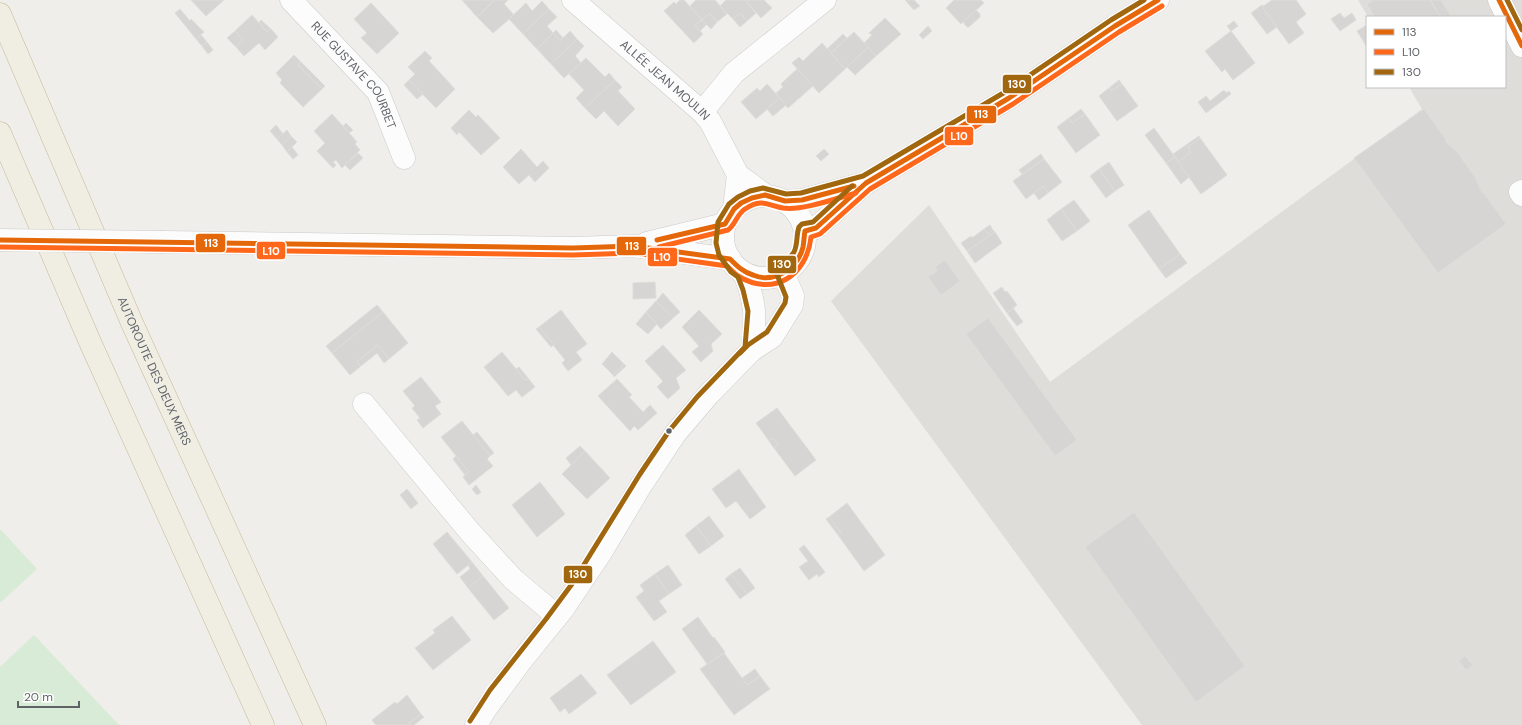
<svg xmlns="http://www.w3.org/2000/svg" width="1522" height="725" font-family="'DM Sans',sans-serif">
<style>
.industrial{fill:#dfddda}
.green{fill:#d8ebd6}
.building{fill:#d6d5d3;stroke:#deddd9}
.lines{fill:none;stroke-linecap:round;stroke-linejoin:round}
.street-casing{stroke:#cbcccc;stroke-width:23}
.secondary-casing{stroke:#cacacb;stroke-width:23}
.highway-casing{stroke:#c8b996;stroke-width:23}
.street{stroke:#fdfcfc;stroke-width:22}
.secondary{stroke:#fdfcfc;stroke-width:22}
.highway{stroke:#f0ede3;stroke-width:22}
.secondary-bridge-casing{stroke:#cacacb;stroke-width:23;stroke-linecap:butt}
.secondary-bridge{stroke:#fdfcfc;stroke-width:22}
.bus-1-casing{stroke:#fff;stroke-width:8}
.bus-2-casing{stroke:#fff;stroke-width:8}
.bus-3-casing{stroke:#fff;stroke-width:8}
.bus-1{stroke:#e46809;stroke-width:5}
.bus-2{stroke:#ff671b;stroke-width:5}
.bus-3{stroke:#a0670f;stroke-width:5}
.bus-dot{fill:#5f6368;stroke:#fff;stroke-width:1.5}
.labels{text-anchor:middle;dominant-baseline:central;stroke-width:3;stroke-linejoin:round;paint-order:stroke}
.street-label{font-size:12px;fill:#5f6368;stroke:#fff}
.line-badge{stroke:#fff;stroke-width:1.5}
.badge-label{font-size:11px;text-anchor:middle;font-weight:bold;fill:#fff}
</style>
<rect width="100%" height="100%" fill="#efeeea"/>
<path class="industrial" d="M 1358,0 L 1522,0 L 1522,725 L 1142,725 L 831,301 L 929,205 L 1050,382 L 1422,109 L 1409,87 L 1505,87 L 1505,17 L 1368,17 Z"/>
<g class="green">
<path d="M 0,529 L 37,569 L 0,603 Z"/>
<path d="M 34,635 L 119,725 L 0,725 L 0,667 Z"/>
</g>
<g class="building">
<path d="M 191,0 L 224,0 L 206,16 Z"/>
<path d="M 462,0 L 495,0 L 477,17 Z"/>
<path d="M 495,0 L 508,0 L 504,4 L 514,15 L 493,33 L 477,17 Z"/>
<path d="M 680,0 L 684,0 L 702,20 L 695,25 L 703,34 L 694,43 L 664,11 L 674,2 L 676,4 Z"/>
<path d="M 696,0 L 715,0 L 727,14 L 717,22 L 709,13 L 702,20 L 690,6 Z"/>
<path d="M 726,0 L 745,0 L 756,13 L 747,21 L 740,13 L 733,19 L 720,6 Z"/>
<path d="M 745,0 L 764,0 L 772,8 L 761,18 Z"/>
<path d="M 905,0 L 914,0 L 920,6 L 914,10 Z"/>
<path d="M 954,0 L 981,0 L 984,3 L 961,24 L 946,8 Z"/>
<path d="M 1272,0 L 1296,0 L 1306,14 L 1296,22 L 1304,33 L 1289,44 L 1262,7 Z"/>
<path d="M 1373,0 L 1430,0 L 1441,17 L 1375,17 L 1367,4 Z"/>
<path d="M 1430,0 L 1441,0 L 1451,16 L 1449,17 L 1441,17 Z"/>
<path d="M 542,1 L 549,9 L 523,34 L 509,19 L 526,3 L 532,11 Z"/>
<path d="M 371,3 L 399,33 L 377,54 L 361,38 L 367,33 L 354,19 Z"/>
<path d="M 1262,5 L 1264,6 L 1262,7 L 1277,27 L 1267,34 L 1251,13 Z"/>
<path d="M 180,9 L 190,21 L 191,19 L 204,32 L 196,39 L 175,13 Z"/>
<path d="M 549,9 L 557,17 L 547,26 L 553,33 L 537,49 L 523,34 Z"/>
<path d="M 976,10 L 980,14 L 980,17 L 969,27 L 967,27 L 963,22 Z"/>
<path d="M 709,13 L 717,22 L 711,29 L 702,20 Z"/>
<path d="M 740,13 L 747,21 L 740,27 L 733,19 Z"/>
<path d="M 1340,13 L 1344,18 L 1352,13 L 1356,20 L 1340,31 L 1331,19 Z"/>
<path d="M 252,15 L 267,32 L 271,29 L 278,37 L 265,50 L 259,43 L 244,56 L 236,47 L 243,40 L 235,31 Z"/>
<path d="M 885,18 L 901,34 L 876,56 L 864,43 L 872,35 L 869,33 Z"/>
<path d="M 261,20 L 271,29 L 267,32 L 259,22 Z"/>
<path d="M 702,20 L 707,24 L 700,31 L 695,25 Z"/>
<path d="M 1234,21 L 1238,26 L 1231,31 L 1227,26 Z"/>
<path d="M 1367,25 L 1367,47 L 1357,31 Z"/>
<path d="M 928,26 L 932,31 L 923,39 L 919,35 Z"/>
<path d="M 556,30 L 563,38 L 560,41 L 553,33 Z"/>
<path d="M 235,31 L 243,40 L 236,47 L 227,38 Z"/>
<path d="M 570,31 L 577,39 L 551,64 L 537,49 L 553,33 L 560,41 Z"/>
<path d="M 1231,31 L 1255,63 L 1233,80 L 1225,69 L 1222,72 L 1205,51 Z"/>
<path d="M 854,32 L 868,47 L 845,69 L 831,53 Z"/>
<path d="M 843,34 L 847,38 L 831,53 L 827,49 Z"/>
<path d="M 201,35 L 207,42 L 202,46 L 196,39 Z"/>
<path d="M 577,39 L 584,46 L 575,56 L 581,63 L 564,78 L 551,64 Z"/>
<path d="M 207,42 L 213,50 L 208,54 L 202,46 Z"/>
<path d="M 822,43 L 845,69 L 819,93 L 792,63 L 799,57 L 803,61 Z"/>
<path d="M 868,47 L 876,56 L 855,75 L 847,67 Z"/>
<path d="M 425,51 L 432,58 L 429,61 L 455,89 L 436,108 L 409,80 L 415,74 L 408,67 Z"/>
<path d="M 294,55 L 301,62 L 298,65 L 322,89 L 303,107 L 280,83 L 282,80 L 276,73 Z"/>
<path d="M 586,58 L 605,77 L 609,73 L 615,80 L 585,108 L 576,98 L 584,90 L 569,74 Z"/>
<path d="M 301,62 L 325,86 L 322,89 L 298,65 Z"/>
<path d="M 797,69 L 813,86 L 788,108 L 776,93 L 783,87 L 781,84 Z"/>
<path d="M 409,80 L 423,94 L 417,99 L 404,85 Z"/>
<path d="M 615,80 L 622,87 L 618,91 L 635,109 L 618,126 L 604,111 L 596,119 L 585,108 Z"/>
<path d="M 1119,80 L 1122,84 L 1111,91 L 1109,88 Z"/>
<path d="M 767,84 L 780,98 L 756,119 L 741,102 L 757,88 L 760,91 Z"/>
<path d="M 1122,84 L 1138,106 L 1117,121 L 1099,96 L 1109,88 L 1111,91 Z"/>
<path d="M 1224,90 L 1226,93 L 1229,91 L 1231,94 L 1206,113 L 1198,102 L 1206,96 L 1210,101 Z"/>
<path d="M 780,98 L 786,105 L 773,116 L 767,109 Z"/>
<path d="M 1081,109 L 1085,114 L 1072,123 L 1069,118 Z"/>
<path d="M 1424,109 L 1446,140 L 1445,141 L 1457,152 L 1475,177 L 1482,193 L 1483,192 L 1506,224 L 1438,273 L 1354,158 Z"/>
<path d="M 469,110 L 476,117 L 478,115 L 500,138 L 481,155 L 459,132 L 457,135 L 451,128 Z"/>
<path d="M 332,114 L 357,142 L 355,144 L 360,150 L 342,168 L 336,160 L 333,162 L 336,165 L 333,168 L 317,151 L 325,143 L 314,131 Z"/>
<path d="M 1085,114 L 1100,135 L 1076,153 L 1057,127 L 1069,118 L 1072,123 Z"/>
<path d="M 346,123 L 353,130 L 349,133 L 343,126 Z"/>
<path d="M 276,125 L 283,134 L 277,139 L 270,131 Z"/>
<path d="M 1154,128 L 1175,157 L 1166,163 L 1145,135 Z"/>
<path d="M 287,130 L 291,136 L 282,145 L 277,139 Z"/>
<path d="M 291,136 L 297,142 L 287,152 L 282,145 Z"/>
<path d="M 1199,136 L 1200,138 L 1188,147 L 1191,152 L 1178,162 L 1173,154 Z"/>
<path d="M 1200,138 L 1227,175 L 1201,194 L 1178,162 L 1191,152 L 1188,147 Z"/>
<path d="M 292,147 L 298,155 L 293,159 L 287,152 Z"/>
<path d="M 521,149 L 537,167 L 543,161 L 549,168 L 535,182 L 529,175 L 519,184 L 503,167 Z"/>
<path d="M 824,149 L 829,154 L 821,161 L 816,156 Z"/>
<path d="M 358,153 L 363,158 L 350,170 L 345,165 Z"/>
<path d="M 1041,154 L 1044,159 L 1022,174 L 1019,170 Z"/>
<path d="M 1175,157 L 1189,177 L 1181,184 L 1166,163 Z"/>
<path d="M 1044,159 L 1062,182 L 1048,193 L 1043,186 L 1026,199 L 1013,181 Z"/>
<path d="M 1109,162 L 1124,185 L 1115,191 L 1099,169 Z"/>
<path d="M 1099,169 L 1115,191 L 1106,198 L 1090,176 Z"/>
<path d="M 1043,186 L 1048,193 L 1039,200 L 1034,193 Z"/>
<path d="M 1074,200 L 1090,221 L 1077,231 L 1061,209 Z"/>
<path d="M 1061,209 L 1077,231 L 1062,241 L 1047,220 Z"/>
<path d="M 1149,210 L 1180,254 L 1159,269 L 1128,225 Z"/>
<path d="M 990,225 L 993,230 L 988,234 L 984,229 Z"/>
<path d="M 984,229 L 988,234 L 993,230 L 995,232 L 967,251 L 961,243 L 971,236 L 972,238 Z"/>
<path d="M 995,232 L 1002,243 L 975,263 L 967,251 Z"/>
<path d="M 1180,254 L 1187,263 L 1166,278 L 1159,269 Z"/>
<path d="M 945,260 L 960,281 L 941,295 L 928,277 L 937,271 L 935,267 Z"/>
<path d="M 655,282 L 656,298 L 633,299 L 633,283 Z"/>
<path d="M 1002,287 L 1005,292 L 1007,291 L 1017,305 L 1007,313 L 993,293 Z"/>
<path d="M 663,293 L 680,312 L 673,318 L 656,301 Z"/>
<path d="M 656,301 L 673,318 L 661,329 L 646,312 Z"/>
<path d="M 377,305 L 383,312 L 332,353 L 326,346 Z"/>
<path d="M 1013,308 L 1023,322 L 1017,326 L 1007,313 Z"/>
<path d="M 561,310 L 587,344 L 576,352 L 582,360 L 568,371 L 562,363 L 565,360 L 539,327 Z"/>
<path d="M 699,310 L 722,334 L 711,344 L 713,351 L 701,362 L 692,352 L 699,346 L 682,327 Z"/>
<path d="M 383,312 L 408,343 L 389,359 L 378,345 L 357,362 L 361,366 L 350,375 L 332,353 Z"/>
<path d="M 646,312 L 657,324 L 648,334 L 636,324 Z"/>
<path d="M 988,318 L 1077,440 L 1055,456 L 966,334 Z"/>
<path d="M 539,327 L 554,345 L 551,347 L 536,329 Z"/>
<path d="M 378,345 L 389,359 L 384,363 L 377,353 L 361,366 L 357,362 Z"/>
<path d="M 663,345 L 686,370 L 676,378 L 680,388 L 668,399 L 657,387 L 663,381 L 645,361 Z"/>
<path d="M 502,352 L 526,381 L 528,378 L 535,387 L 522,397 L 516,390 L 508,396 L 484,367 Z"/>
<path d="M 612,352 L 624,364 L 613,375 L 602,364 Z"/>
<path d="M 624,364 L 626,366 L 614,377 L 613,375 Z"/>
<path d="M 519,367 L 528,378 L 526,381 L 516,369 Z"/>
<path d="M 421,377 L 441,402 L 435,406 L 441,414 L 423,428 L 417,420 L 420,418 L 412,408 L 415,406 L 403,391 Z"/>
<path d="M 617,379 L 632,395 L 629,397 L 643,412 L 650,405 L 657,413 L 638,430 L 634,426 L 630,431 L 598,396 Z"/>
<path d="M 777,408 L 816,460 L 795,476 L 774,448 L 778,445 L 773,438 L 769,441 L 756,423 Z"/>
<path d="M 462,421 L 490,456 L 487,459 L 493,466 L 469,485 L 463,477 L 469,472 L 441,437 Z"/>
<path d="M 477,432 L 494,453 L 490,456 L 473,435 Z"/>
<path d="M 773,438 L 778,445 L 774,448 L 769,441 Z"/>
<path d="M 580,446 L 585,451 L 571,465 L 566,458 Z"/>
<path d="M 585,451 L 610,478 L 587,499 L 562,474 Z"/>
<path d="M 456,456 L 469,472 L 465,475 L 453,459 Z"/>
<path d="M 739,469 L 766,507 L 750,519 L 736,501 L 726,508 L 712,489 Z"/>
<path d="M 540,482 L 565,514 L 537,537 L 512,505 Z"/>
<path d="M 476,485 L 481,492 L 477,495 L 472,489 Z"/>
<path d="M 407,489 L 418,503 L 411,509 L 400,495 Z"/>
<path d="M 847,503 L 885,555 L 864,571 L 838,535 L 841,533 L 829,517 Z"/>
<path d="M 1134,512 L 1245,666 L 1196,702 L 1085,547 Z"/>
<path d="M 709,516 L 724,536 L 711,546 L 696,526 Z"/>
<path d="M 829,517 L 841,533 L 838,535 L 826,519 Z"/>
<path d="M 696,526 L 711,546 L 699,554 L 685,535 Z"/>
<path d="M 447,532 L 472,562 L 457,574 L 433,544 Z"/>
<path d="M 804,545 L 825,572 L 819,577 L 817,574 L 809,580 L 799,567 L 808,561 L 799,549 Z"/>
<path d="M 472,562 L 483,576 L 468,588 L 460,577 L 470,569 L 468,565 Z"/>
<path d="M 668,565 L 682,585 L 669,594 L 655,574 Z"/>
<path d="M 740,568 L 755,588 L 747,594 L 731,574 Z"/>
<path d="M 655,574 L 669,594 L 659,601 L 667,612 L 654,621 L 636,597 L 644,591 L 640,585 Z"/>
<path d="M 731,574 L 747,594 L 740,599 L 725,579 Z"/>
<path d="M 483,576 L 509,608 L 494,620 L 468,588 Z"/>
<path d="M 452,616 L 471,640 L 433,670 L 415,648 L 435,633 L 433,630 Z"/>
<path d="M 698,617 L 713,638 L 714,637 L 725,652 L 707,664 L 682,629 Z"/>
<path d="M 653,641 L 676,672 L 631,705 L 607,675 Z"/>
<path d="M 724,653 L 747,685 L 760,676 L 770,689 L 734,715 L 700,669 Z"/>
<path d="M 1465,656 L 1473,665 L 1466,670 L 1459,661 Z"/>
<path d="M 755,669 L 760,676 L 747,685 L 742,678 Z"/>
<path d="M 581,674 L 597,693 L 569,714 L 565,708 L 560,712 L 550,698 Z"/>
<path d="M 407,695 L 421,714 L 407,725 L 376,725 L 372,720 L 395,702 L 397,704 Z"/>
<path d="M 421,714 L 424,717 L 414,725 L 407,725 Z"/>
</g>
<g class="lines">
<g class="street-casing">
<g id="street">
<path id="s1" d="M 291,0 L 378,92 L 404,158"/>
<path id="s2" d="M 573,0 L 701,111 L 710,121 L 738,175 L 765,195"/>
<path d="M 701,111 L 707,106 L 734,73 L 825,0"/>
<path d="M 1522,191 L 1520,192 L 1522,195"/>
<path d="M 734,209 L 738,175"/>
<path d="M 744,273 C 756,303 756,318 752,350"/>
<path d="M 364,404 L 470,532 L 513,579 L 557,616"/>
<path d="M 476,725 L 485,710 L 521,661 L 563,609 L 602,551 L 640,487 L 675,434 L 709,394 L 752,350 L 772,337 L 792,305 L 793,296 L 783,273"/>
</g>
</g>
<g class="secondary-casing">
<g id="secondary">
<path d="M 1499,0 L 1522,46"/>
<circle cx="764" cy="237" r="41"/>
<path d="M 785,201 L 802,200 L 861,184"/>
<path d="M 805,231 L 816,228 L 866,183 L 1009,98 L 1115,26 L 1158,0"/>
<path d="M 163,242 L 573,248 L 634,246 L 730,259"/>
<path d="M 647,243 L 725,224"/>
</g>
</g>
<g class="highway-casing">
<g id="highway">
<path id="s3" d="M 0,14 L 132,323 L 315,725"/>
<path d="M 0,133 L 90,342 L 263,725"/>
</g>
</g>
<use href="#street" class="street"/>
<use href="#secondary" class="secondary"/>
<use href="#highway" class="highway"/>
<g class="secondary-bridge-casing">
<path id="secondary-bridge" d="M 0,240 L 163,242"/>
</g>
<use href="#secondary-bridge" class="secondary-bridge"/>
<g class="bus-1-casing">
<g id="bus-1">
<path d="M 1499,0 L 1522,46"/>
<path d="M 0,240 L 573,248 L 634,246 L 730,259 C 737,266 743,272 753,275 C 774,284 798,268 803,247 C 804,242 804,236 805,231 L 816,228 L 866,183 L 1009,98 L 1115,26 L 1158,0"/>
<path d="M 657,240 L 725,224 L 734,209 L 741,203 L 752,198 L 765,195 L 785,201 L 802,200 L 854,186"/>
</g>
</g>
<g class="bus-2-casing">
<g id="bus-2">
<path d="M 0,247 L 573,255 L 634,253 L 727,266 C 730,269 734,273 738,276 C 774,298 807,275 811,237 L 820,234 L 870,189 L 1013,104 L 1119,32 L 1162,6"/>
<path d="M 659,247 L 728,230 C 735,225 737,214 745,209 C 762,198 767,205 783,208 C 802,211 837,198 856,193"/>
</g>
</g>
<g class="bus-3-casing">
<g id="bus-3">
<path d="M 1507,0 L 1522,30"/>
<path d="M 740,353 L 748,345 L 767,332 L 785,303 L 786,297 L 776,272 C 779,264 789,260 794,252 C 798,244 796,235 799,227 L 802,224 L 813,222 L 852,186"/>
<path d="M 470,721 L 490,690 L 546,619 L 572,584 L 640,474 L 669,431 L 697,397 L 745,347 L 748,311 L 743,290 L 738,277 L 731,272 L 719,255 L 716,243 L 718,222 L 729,204 L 738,197 L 750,191 L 763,188 L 786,194 L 801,193 L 863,176 L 1005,92 L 1111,20 L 1144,0"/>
</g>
</g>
<use href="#bus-1" class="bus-1"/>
<use href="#bus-2" class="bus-2"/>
<use href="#bus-3" class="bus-3"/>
</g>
<circle class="bus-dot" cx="669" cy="431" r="3.5"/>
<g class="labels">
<g class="street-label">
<text stroke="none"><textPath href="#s1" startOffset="99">RUE GUSTAVE COURBET</textPath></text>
<text stroke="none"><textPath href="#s2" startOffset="122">ALLÉE JEAN MOULIN</textPath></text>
<text stroke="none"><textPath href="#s3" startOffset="389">AUTOROUTE DES DEUX MERS</textPath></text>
</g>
</g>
<g class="line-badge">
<rect x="1002" y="74" width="30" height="20" rx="4" fill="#a0670f"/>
<rect x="966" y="105" width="31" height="19" rx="4" fill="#e46809"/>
<rect x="944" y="126" width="30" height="20" rx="4" fill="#ff671b"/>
<rect x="195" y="233" width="31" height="20" rx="4" fill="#e46809"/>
<rect x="616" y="236" width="31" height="20" rx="4" fill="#e46809"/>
<rect x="256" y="241" width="30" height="19" rx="4" fill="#ff671b"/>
<rect x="647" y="247" width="31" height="20" rx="4" fill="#ff671b"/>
<rect x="767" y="255" width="30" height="19" rx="4" fill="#a0670f"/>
<rect x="563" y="565" width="30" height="19" rx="4" fill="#a0670f"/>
</g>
<g class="badge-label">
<text x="1017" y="88">130</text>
<text x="981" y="118">113</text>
<text x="959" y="140">L10</text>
<text x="211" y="247">113</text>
<text x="632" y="250">113</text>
<text x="271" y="255">L10</text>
<text x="662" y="261">L10</text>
<text x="782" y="268">130</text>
<text x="578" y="578">130</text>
</g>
<rect x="1366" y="16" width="140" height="72" fill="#ffffff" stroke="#bfc1c3"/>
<rect x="1374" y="29" width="20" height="6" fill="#e46809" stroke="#bfc1c3"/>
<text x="1402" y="36" font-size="12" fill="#5f6368">113</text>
<rect x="1374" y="49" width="20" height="6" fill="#ff671b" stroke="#bfc1c3"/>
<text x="1402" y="56" font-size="12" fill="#5f6368">L10</text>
<rect x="1374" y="69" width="20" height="6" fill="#a0670f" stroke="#bfc1c3"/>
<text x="1402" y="76" font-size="12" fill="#5f6368">130</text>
<path d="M18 701v6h61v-6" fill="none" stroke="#5f6368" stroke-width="2"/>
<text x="24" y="701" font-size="12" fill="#5f6368" stroke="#ffffff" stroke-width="3" paint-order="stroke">20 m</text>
</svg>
